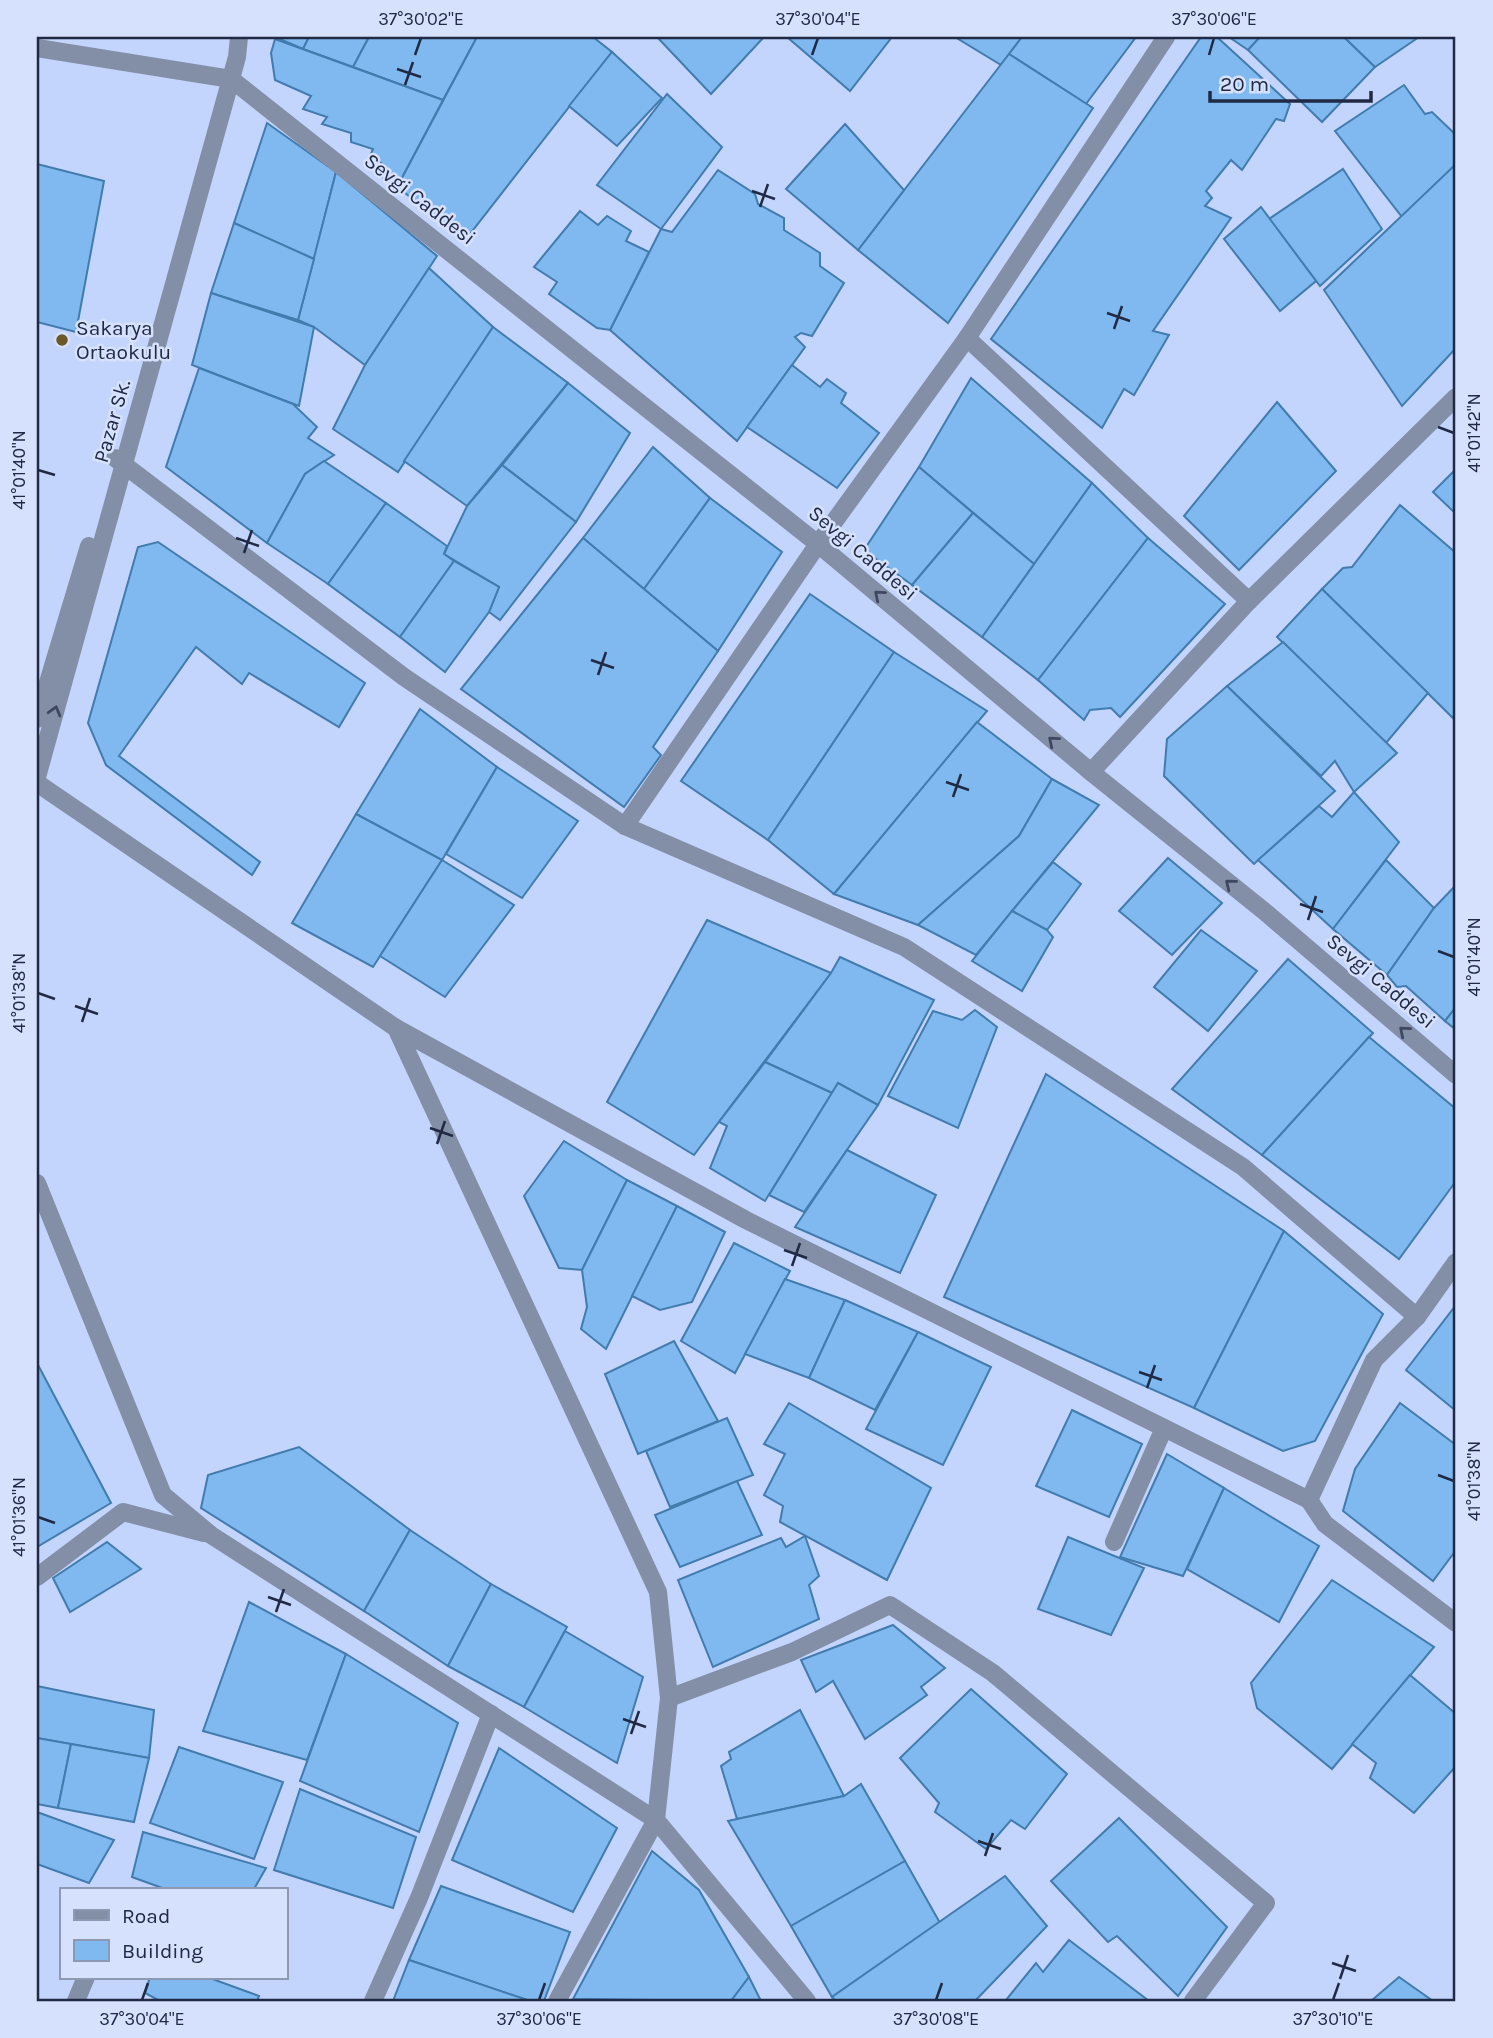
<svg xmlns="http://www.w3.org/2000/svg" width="1493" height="2038" font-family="Karla,sans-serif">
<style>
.building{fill:#7fb9f0;stroke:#427bad;stroke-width:2}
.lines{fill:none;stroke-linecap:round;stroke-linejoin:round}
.minor{stroke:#838ea7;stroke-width:18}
.tertiary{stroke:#838ea7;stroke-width:18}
.oneway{stroke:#3e4862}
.ticks{fill:none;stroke:#202a44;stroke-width:2.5}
.poi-dot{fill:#6c5827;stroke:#d6e1fd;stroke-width:2.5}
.labels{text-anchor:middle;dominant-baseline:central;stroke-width:5;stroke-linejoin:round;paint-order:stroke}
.street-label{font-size:21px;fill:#202a44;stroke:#d6e1fd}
.poi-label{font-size:21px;fill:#202a44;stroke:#d6e1fd;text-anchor:start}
.neatline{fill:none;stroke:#202a44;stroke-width:2.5}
.ticks-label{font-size:18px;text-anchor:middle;fill:#202a44}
</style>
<rect width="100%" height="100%" fill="#c3d4fd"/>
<g class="building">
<path d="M 275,37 L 309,37 L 303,49 Z"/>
<path d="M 309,37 L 369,37 L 353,67 L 303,49 Z"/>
<path d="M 369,37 L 477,37 L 443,100 L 353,67 Z"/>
<path d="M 477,37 L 593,37 L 612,52 L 466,239 L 397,187 Z"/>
<path d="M 657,37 L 764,37 L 711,94 Z"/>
<path d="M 787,37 L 892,37 L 850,91 Z"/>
<path d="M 955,37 L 1022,37 L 1001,65 Z"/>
<path d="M 1022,37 L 1136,37 L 1086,104 L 1009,54 Z"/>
<path d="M 1201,37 L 1217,37 L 1290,104 L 1284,121 L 1276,119 L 1242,170 L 1231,160 L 1206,191 L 1212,198 L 1205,206 L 1231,218 L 1153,331 L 1169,335 L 1134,395 L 1124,389 L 1102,428 L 991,339 Z"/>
<path d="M 1229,37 L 1260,37 L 1248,50 Z"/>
<path d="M 1260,37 L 1344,37 L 1375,67 L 1322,122 L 1248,50 Z"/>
<path d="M 1344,37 L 1419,37 L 1375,67 Z"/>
<path d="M 275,39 L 443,100 L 397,187 L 376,173 L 384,165 L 370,156 L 373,149 L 351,142 L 351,133 L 322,124 L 327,117 L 303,109 L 311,96 L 275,80 L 271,53 Z"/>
<path d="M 612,52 L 662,98 L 617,146 L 569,106 Z"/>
<path d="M 1009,54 L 1093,108 L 948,323 L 858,250 Z"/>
<path d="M 1404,85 L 1425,114 L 1432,112 L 1456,135 L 1456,164 L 1402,217 L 1335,131 Z"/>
<path d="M 667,94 L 722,147 L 661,229 L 597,185 Z"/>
<path d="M 267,123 L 336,172 L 314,259 L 234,223 Z"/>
<path d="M 845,124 L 904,190 L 858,250 L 786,189 Z"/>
<path d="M 37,164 L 104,181 L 76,332 L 37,322 Z"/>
<path d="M 1456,164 L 1456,348 L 1402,406 L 1324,290 Z"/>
<path d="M 1343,169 L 1382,229 L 1320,286 L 1269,219 Z"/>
<path d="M 718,170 L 755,194 L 758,204 L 784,218 L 784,230 L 820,253 L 820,266 L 844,283 L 812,336 L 801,333 L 795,337 L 805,347 L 737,441 L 610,330 L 661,229 L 672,232 Z"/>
<path d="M 336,172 L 437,256 L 365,365 L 314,327 L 298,320 Z"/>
<path d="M 1261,207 L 1316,281 L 1280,311 L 1224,239 Z"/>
<path d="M 580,211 L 598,225 L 607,216 L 631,231 L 626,241 L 649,252 L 610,330 L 597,328 L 549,294 L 557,282 L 534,267 Z"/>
<path d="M 234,223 L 314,259 L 298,320 L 211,293 Z"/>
<path d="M 429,268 L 493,327 L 398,472 L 333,429 L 365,365 Z"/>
<path d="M 211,293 L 314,327 L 299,406 L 192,365 Z"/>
<path d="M 493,327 L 568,383 L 467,506 L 404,461 Z"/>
<path d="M 792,365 L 820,387 L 827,379 L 846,393 L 841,403 L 879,433 L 837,488 L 747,427 Z"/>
<path d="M 199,368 L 293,404 L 317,427 L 308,438 L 334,455 L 305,474 L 267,543 L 166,467 Z"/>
<path d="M 971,378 L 1092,483 L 1034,564 L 919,467 Z"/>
<path d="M 568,383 L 630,433 L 576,522 L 502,465 Z"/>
<path d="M 1277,402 L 1336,471 L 1239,570 L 1184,516 Z"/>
<path d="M 653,447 L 710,498 L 644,589 L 583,538 Z"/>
<path d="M 324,461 L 386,503 L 328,584 L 267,543 L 305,474 Z"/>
<path d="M 502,465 L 576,522 L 500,620 L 489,612 L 499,587 L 444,554 L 467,506 Z"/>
<path d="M 919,467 L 973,513 L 912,585 L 864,550 Z"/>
<path d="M 1456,469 L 1456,514 L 1433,492 Z"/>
<path d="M 1092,483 L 1148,538 L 1038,680 L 982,637 Z"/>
<path d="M 710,498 L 782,552 L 718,651 L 644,589 Z"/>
<path d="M 386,503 L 447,546 L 444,554 L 454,561 L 400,637 L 328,584 Z"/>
<path d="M 1400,505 L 1456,553 L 1456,721 L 1322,589 L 1343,568 L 1352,567 Z"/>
<path d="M 973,513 L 1034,564 L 982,637 L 912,585 Z"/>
<path d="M 583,538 L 718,651 L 653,747 L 661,755 L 624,807 L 461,689 Z"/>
<path d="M 1148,538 L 1225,604 L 1120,717 L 1111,708 L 1090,710 L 1084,720 L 1038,680 Z"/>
<path d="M 158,542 L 365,683 L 339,727 L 249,673 L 242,684 L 196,647 L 119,756 L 260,862 L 252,875 L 106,765 L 88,723 L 138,547 Z"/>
<path d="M 454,561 L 499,587 L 489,612 L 445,672 L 400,637 Z"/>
<path d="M 1322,589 L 1428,693 L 1386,743 L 1277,637 Z"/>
<path d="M 810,594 L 894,652 L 768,840 L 681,781 Z"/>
<path d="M 1283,642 L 1397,753 L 1354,792 L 1335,761 L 1321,776 L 1227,686 Z"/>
<path d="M 894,652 L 987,711 L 834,894 L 768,840 Z"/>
<path d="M 1227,686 L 1335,791 L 1254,864 L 1164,776 L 1167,739 Z"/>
<path d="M 420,709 L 497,767 L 442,860 L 356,814 Z"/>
<path d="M 977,722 L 1052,779 L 1019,836 L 918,925 L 834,894 Z"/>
<path d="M 497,767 L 578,821 L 522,898 L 446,854 Z"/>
<path d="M 1052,779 L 1099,805 L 976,955 L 918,925 L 1019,836 Z"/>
<path d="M 1354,792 L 1399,842 L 1333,929 L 1258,860 L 1319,806 L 1332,817 Z"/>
<path d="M 356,814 L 442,860 L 373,967 L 292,923 Z"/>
<path d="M 1168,858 L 1222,903 L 1172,955 L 1119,911 Z"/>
<path d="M 442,860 L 514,905 L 445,997 L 380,956 Z"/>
<path d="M 1386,860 L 1434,908 L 1387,975 L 1333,929 Z"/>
<path d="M 1053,862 L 1081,884 L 1047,930 L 1012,911 Z"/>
<path d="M 1456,885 L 1456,1007 L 1445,1021 L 1406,986 L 1397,987 L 1387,975 L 1434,908 Z"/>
<path d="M 1012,911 L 1047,930 L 1053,937 L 1022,991 L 972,961 Z"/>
<path d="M 707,920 L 831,973 L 694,1155 L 607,1102 Z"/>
<path d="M 1201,930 L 1257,971 L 1208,1031 L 1154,987 Z"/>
<path d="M 840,957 L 934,1000 L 878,1105 L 838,1083 L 832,1093 L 765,1062 L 831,973 Z"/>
<path d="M 1288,959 L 1373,1033 L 1262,1155 L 1172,1089 Z"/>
<path d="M 1456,1007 L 1456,1030 L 1445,1021 Z"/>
<path d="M 975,1010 L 997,1027 L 958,1128 L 888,1096 L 933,1011 L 962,1020 Z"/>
<path d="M 1369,1037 L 1456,1109 L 1456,1181 L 1399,1259 L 1262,1155 Z"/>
<path d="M 765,1062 L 832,1093 L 765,1201 L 710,1168 L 727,1126 L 719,1122 Z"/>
<path d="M 1046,1074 L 1284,1231 L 1194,1408 L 944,1297 Z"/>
<path d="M 838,1083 L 878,1105 L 804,1212 L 769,1195 Z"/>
<path d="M 564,1141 L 627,1180 L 582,1270 L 559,1268 L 524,1196 Z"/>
<path d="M 847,1150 L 936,1195 L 900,1273 L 795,1227 Z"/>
<path d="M 627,1180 L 677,1206 L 606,1349 L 581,1329 L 587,1307 L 582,1270 Z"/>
<path d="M 677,1206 L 725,1232 L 692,1302 L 660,1310 L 632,1296 Z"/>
<path d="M 1284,1231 L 1383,1314 L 1315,1441 L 1283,1451 L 1194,1408 Z"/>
<path d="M 734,1243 L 790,1271 L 735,1373 L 681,1341 Z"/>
<path d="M 785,1279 L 845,1300 L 809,1378 L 745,1354 Z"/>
<path d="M 845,1300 L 918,1332 L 875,1410 L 809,1378 Z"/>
<path d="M 1456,1305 L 1456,1411 L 1406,1370 Z"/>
<path d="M 918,1332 L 991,1367 L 943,1465 L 866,1429 Z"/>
<path d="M 674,1341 L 718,1421 L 638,1454 L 605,1374 Z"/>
<path d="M 37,1363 L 111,1503 L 37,1547 Z"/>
<path d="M 789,1403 L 931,1488 L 887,1580 L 780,1522 L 783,1506 L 764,1495 L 785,1454 L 764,1444 Z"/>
<path d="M 1400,1403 L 1456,1445 L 1456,1550 L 1433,1581 L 1343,1511 L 1355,1469 Z"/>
<path d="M 1072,1410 L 1142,1444 L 1109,1517 L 1036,1486 Z"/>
<path d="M 727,1418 L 753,1475 L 670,1507 L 646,1451 Z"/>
<path d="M 299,1447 L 410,1530 L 364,1611 L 201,1508 L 208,1475 Z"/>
<path d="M 1167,1454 L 1224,1488 L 1183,1576 L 1120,1557 Z"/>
<path d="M 737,1481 L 762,1535 L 680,1567 L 655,1515 Z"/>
<path d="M 1224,1488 L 1319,1546 L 1279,1622 L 1187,1569 Z"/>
<path d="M 410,1530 L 491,1584 L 448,1666 L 364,1611 Z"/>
<path d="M 805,1536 L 819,1576 L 809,1585 L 819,1619 L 713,1667 L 678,1580 L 781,1538 L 786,1547 Z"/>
<path d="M 1068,1537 L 1144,1568 L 1111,1635 L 1038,1609 Z"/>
<path d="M 107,1542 L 141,1569 L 70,1612 L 53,1578 Z"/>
<path d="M 1332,1580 L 1434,1647 L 1332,1769 L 1257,1708 L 1251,1683 Z"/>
<path d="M 491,1584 L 567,1627 L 524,1707 L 448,1666 Z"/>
<path d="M 249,1602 L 346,1654 L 307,1760 L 203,1731 Z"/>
<path d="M 893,1625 L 945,1668 L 921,1687 L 927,1695 L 865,1739 L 833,1681 L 816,1692 L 801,1660 Z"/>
<path d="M 565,1631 L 643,1677 L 617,1763 L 524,1707 Z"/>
<path d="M 346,1654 L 458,1723 L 419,1832 L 300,1781 Z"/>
<path d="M 1410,1675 L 1456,1714 L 1456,1766 L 1414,1813 L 1370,1778 L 1376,1763 L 1352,1744 Z"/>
<path d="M 37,1686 L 154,1710 L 149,1758 L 37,1738 Z"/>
<path d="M 971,1689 L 1067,1774 L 1025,1829 L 1011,1820 L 986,1849 L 935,1812 L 939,1803 L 900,1758 Z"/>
<path d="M 800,1710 L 844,1796 L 737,1819 L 721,1766 L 731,1759 L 729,1752 Z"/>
<path d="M 37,1738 L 71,1744 L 58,1808 L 37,1804 Z"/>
<path d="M 71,1744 L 149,1758 L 134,1822 L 58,1808 Z"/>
<path d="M 179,1747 L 283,1782 L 254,1859 L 150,1823 Z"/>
<path d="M 499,1748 L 617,1828 L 573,1912 L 452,1860 Z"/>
<path d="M 861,1784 L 905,1861 L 791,1926 L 728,1821 L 844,1796 Z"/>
<path d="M 300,1789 L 416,1837 L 393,1908 L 274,1870 Z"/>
<path d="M 37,1812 L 114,1840 L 89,1883 L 37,1864 Z"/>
<path d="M 1119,1818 L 1227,1927 L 1178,1996 L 1117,1936 L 1108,1942 L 1051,1881 Z"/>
<path d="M 143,1832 L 266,1868 L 254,1889 L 165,1889 L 132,1877 Z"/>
<path d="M 652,1851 L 699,1890 L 749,1977 L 731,2001 L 573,1999 Z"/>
<path d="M 905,1861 L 940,1923 L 832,1997 L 791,1926 Z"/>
<path d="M 1005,1876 L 1047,1926 L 975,2001 L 836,2001 L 832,1997 Z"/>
<path d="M 441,1886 L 570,1932 L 544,2001 L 530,2001 L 409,1960 Z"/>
<path d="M 1069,1940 L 1149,2001 L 1006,2000 L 1036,1963 L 1043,1972 Z"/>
<path d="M 409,1960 L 530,2001 L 393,2001 Z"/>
<path d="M 150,1977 L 207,1977 L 259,1996 L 257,2001 L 160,2001 L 145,1993 Z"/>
<path d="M 749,1977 L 761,2001 L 731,2001 Z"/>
<path d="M 1399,1977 L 1433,2001 L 1371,2001 Z"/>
</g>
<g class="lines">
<g class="minor">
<path d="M 37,48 L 231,79 L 818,544 L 1091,772 L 1264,911 L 1456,1075"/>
<path d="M 967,338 L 1249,601"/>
<path d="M 115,458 L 404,677 L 625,826 L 904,947 L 1243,1167 L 1417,1317"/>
<path d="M 37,719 L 89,546"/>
<path d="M 1091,772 L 1249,601 L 1456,397"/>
<path d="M 37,777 L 237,57 L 239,37"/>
<path d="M 625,826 L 818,544 L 967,338 L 1166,37"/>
<path d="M 396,1028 L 746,1220 L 1309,1500 L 1325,1524 L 1456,1623"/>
<path d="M 37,1183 L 163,1495 L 211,1535 L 656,1820 L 557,2001"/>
<path d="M 1309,1500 L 1374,1360 L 1417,1317 L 1456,1262"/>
<path d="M 1114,1542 L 1164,1428"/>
<path d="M 37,1577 L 123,1512 L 204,1533"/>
<path d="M 669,1698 L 792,1652 L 890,1605 L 993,1673 L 1266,1903 L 1193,2001"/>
<path d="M 76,2001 L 86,1977"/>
<path d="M 373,2001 L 419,1898 L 491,1714"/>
</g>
<path class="tertiary" d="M 37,783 L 396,1028 L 658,1592 L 669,1698 L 656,1820 L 807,2001"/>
</g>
<defs><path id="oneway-chevron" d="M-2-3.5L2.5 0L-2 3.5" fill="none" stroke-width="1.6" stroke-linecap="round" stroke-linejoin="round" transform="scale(1.75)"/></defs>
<g class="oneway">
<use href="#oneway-chevron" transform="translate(879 595) rotate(-140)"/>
<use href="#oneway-chevron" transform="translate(55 711) rotate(-74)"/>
<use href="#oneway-chevron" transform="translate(1053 741) rotate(-140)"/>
<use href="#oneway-chevron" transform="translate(1230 884) rotate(-141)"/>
<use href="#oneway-chevron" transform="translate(1404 1031) rotate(-140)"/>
</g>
<path class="ticks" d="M 415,55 L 421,38M 812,55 L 818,38M 1209,55 L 1214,38M 397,69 L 421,77M 405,85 L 413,62M 752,191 L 775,199M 760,207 L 768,184M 1107,313 L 1130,321M 1114,329 L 1122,306M 1438,427 L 1454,433M 38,470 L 55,475M 236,538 L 259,546M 244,553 L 252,530M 591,660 L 614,668M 598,675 L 606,652M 946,782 L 969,790M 953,797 L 961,774M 1300,904 L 1323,912M 1308,920 L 1316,896M 1438,951 L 1454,957M 38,993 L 55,999M 75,1006 L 98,1014M 82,1022 L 90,998M 430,1128 L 453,1136M 437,1144 L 445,1121M 784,1250 L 807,1258M 792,1266 L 800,1243M 1139,1372 L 1162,1380M 1147,1388 L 1155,1365M 1438,1475 L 1454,1481M 38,1517 L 55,1523M 268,1597 L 291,1605M 276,1612 L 284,1589M 623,1719 L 646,1727M 631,1734 L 639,1711M 978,1841 L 1001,1849M 985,1856 L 993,1833M 1332,1963 L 1356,1971M 1340,1979 L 1348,1955M 142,2000 L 148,1983M 539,2000 L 545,1983M 936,2000 L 942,1983M 1333,2000 L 1339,1983"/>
<circle class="poi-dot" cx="62" cy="340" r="7"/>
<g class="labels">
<g class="street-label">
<text transform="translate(420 199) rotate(38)">Sevgi Caddesi</text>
<text transform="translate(112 421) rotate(-74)">Pazar Sk.</text>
<text transform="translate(863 553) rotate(40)">Sevgi Caddesi</text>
<text transform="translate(1381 981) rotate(40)">Sevgi Caddesi</text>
</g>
<g class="poi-label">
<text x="76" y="328">Sakarya<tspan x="76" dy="24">Ortaokulu</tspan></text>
</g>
</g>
<rect width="1493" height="2038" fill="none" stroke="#d6e1fd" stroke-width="77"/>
<rect x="60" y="1888" width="228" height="91" fill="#d6e1fd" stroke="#8d98b3" stroke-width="2"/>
<rect x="74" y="1910" width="35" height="10" fill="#838ea7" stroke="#8d98b3" stroke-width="2"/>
<text x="122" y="1923" font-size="21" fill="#202a44">Road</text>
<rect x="74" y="1940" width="35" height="21" fill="#7fb9f0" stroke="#8d98b3" stroke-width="2"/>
<text x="122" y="1958" font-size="21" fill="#202a44">Building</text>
<path d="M1210 91v10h161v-10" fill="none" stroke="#202a44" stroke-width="3.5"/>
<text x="1220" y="91" font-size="21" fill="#202a44" stroke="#d6e1fd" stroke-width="5" paint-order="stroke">20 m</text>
<rect x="38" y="38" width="1416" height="1962" class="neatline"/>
<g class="ticks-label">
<text x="421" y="25">37°30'02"E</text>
<text x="818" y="25">37°30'04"E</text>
<text x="1214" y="25">37°30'06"E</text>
<text transform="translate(1474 433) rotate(-90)" y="6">41°01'42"N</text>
<text transform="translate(19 470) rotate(-90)" y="6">41°01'40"N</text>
<text transform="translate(1474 957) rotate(-90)" y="6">41°01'40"N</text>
<text transform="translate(19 993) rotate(-90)" y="6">41°01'38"N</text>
<text transform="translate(1474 1481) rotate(-90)" y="6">41°01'38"N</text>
<text transform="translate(19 1517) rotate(-90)" y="6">41°01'36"N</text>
<text x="142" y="2025">37°30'04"E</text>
<text x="539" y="2025">37°30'06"E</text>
<text x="936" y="2025">37°30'08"E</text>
<text x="1333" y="2025">37°30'10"E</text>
</g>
</svg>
